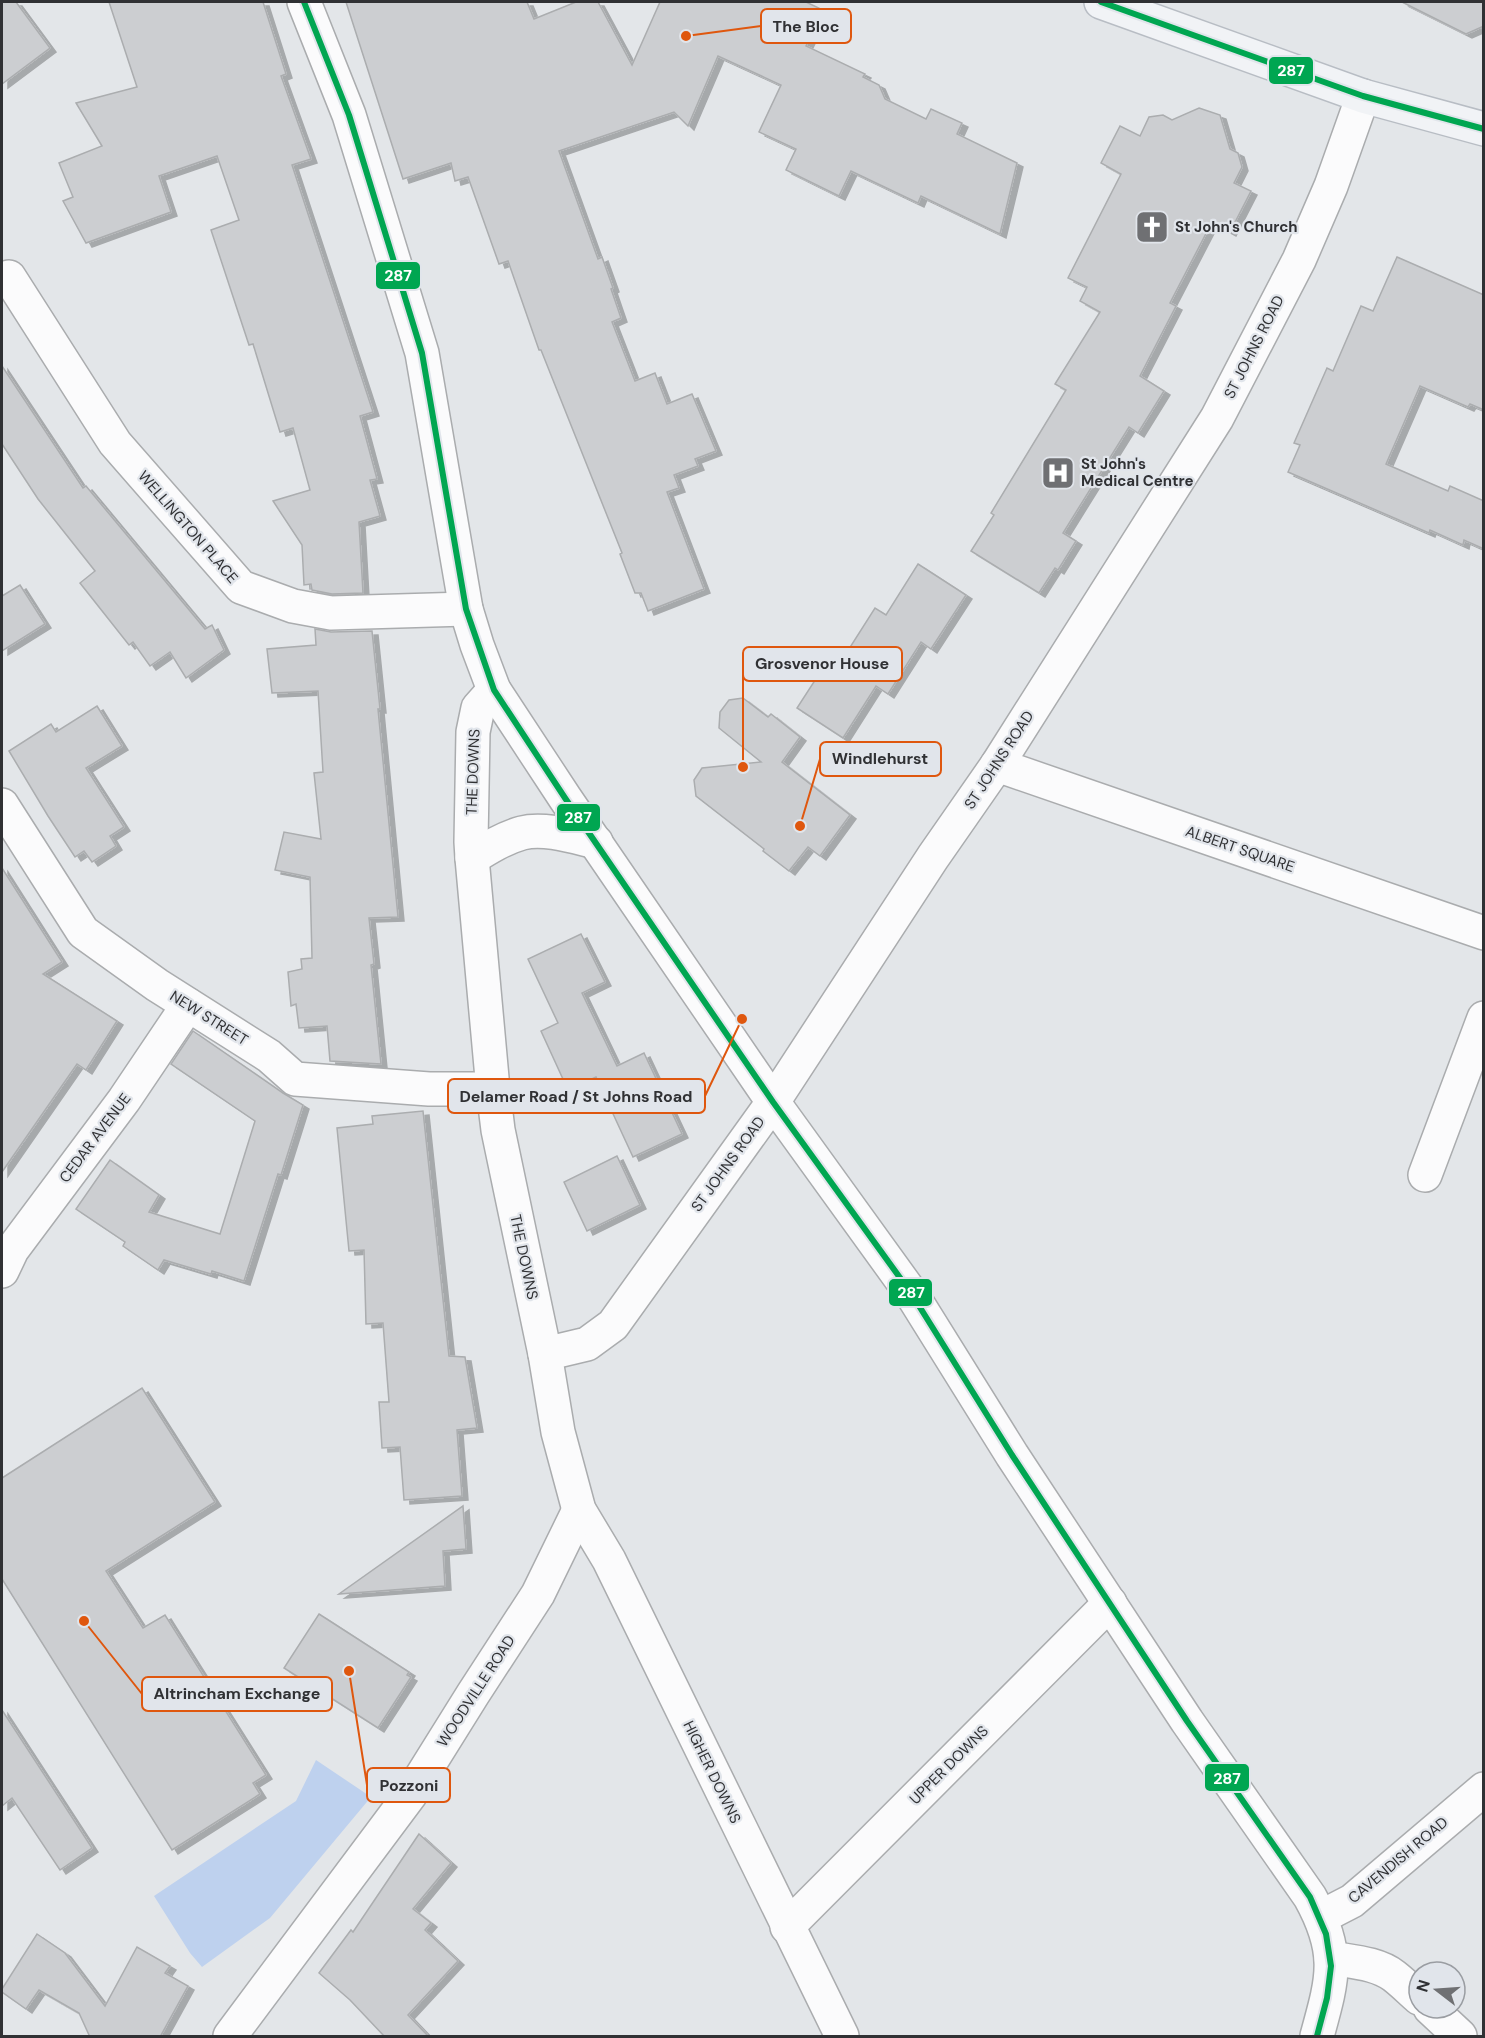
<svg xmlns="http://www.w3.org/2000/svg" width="1485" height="2038" font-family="'DM Sans',sans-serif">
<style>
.green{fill:#bed1ee}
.building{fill:#ccced1;stroke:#abadaf;stroke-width:1.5;filter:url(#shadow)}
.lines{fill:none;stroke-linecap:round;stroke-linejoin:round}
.minor-casing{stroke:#aaacae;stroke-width:36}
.major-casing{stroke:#b8bdc4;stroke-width:36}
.minor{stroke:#fbfbfc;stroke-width:33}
.major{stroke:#f1f3f6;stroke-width:33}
.bus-1-casing{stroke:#e1e5eb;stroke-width:10}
.bus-1{stroke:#00a651;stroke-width:6}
.labels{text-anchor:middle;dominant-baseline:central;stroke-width:4.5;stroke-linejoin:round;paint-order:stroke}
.poi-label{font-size:15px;font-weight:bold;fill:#303134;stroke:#e1e5eb;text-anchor:start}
.street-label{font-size:15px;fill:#303134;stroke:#e1e5eb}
.leader{fill:none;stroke:#df570e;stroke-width:2}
.callout-dot{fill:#df570e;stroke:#e1e5eb;stroke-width:2}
.callout{fill:#e1e5eb;stroke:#df570e;stroke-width:2}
.callout-label{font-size:16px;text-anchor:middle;font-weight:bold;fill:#303134}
.line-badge{stroke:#e1e5eb;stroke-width:2}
.badge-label{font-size:16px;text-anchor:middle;font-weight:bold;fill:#fff}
</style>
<defs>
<filter id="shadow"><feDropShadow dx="6" dy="4" stdDeviation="0" flood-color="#0004"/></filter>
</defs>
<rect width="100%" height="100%" fill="#e3e6e9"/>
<path class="green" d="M 316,1760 L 371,1797 L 270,1918 L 202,1967 L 190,1953 L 154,1896 L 296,1801 Z"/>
<g class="building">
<path d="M 2,2 L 16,2 L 50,48 L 2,84 Z"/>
<path d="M 109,2 L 263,2 L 286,74 L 281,76 L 311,159 L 292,165 L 373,412 L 360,416 L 377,479 L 370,480 L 380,516 L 359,522 L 363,593 L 332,594 L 312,590 L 311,584 L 304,585 L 302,545 L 273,501 L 310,490 L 293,428 L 280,432 L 253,344 L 249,345 L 211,230 L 239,220 L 217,156 L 159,176 L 171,212 L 86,243 L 63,201 L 73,197 L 59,163 L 102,146 L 76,103 L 137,87 Z"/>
<path d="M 346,2 L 527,2 L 534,19 L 576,2 L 598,2 L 632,65 L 660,2 L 806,2 L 823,10 L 806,46 L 865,74 L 863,77 L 879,85 L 885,99 L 926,119 L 931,109 L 962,123 L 957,134 L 1017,163 L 1000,234 L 921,196 L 918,203 L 851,171 L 839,196 L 786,170 L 796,149 L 759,132 L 781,85 L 718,56 L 688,126 L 674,112 L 559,151 L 598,259 L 602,257 L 613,288 L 611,289 L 621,318 L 612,322 L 635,381 L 655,373 L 667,404 L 692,394 L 716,451 L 695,459 L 698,466 L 674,475 L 679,488 L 667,492 L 704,589 L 648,611 L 641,593 L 635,593 L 620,554 L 622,553 L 541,350 L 539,350 L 508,261 L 499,264 L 468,177 L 455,181 L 451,163 L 403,179 Z"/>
<path d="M 1402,2 L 1484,2 L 1484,26 L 1466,34 Z"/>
<path d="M 1199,108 L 1220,115 L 1230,149 L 1238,153 L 1242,167 L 1234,183 L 1251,191 L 1230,232 L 1212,222 L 1170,303 L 1176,306 L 1140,376 L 1164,391 L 1138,433 L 1129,427 L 1063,533 L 1076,541 L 1058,570 L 1055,568 L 1039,593 L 971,551 L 994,515 L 991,513 L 1066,390 L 1055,384 L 1100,312 L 1080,301 L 1087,287 L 1068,278 L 1121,174 L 1101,163 L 1120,126 L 1140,136 L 1149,117 L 1163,115 L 1172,120 Z"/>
<path d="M 1397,257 L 1484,295 L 1484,410 L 1470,404 L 1468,407 L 1420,386 L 1386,464 L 1448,491 L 1450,486 L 1484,501 L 1484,549 L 1464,540 L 1463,545 L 1430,530 L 1429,533 L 1288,472 L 1300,445 L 1294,443 L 1327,368 L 1333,371 L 1361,306 L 1373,311 Z"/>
<path d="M 2,366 L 83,488 L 86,486 L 205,629 L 212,625 L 224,650 L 186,678 L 170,652 L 150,666 L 133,642 L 129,645 L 80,583 L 95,571 L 38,499 L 2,444 Z"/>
<path d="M 918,564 L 966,595 L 931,649 L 921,642 L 888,694 L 876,686 L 843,738 L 797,708 L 832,654 L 842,660 L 875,608 L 886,615 Z"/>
<path d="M 20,585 L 45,624 L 2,651 L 2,596 Z"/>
<path d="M 315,629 L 331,632 L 372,631 L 380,709 L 378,709 L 398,917 L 369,918 L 374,964 L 371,965 L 381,1064 L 330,1061 L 327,1026 L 299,1028 L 296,1004 L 291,1006 L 288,972 L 302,969 L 301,959 L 312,958 L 310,877 L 275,870 L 284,832 L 321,839 L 314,773 L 323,772 L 318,691 L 272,693 L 267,649 L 316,645 Z"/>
<path d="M 743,698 L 768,717 L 771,714 L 800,737 L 782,762 L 850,815 L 820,856 L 808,847 L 789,871 L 763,851 L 764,849 L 696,796 L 694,780 L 702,768 L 761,762 L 719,728 L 720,712 L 729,700 Z"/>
<path d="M 97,706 L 122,746 L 86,768 L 124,827 L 110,836 L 116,846 L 92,862 L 84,851 L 75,857 L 48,816 L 9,751 L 51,724 L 56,732 Z"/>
<path d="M 2,868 L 62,962 L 43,974 L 117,1021 L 86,1070 L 77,1064 L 2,1172 Z"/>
<path d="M 581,934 L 605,982 L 582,993 L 617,1066 L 644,1053 L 682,1134 L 633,1157 L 596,1077 L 568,1090 L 541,1031 L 558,1023 L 528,959 Z"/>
<path d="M 193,1031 L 283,1093 L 303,1105 L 281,1175 L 278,1174 L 244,1281 L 212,1271 L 211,1274 L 164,1260 L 158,1270 L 123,1246 L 125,1242 L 76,1209 L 110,1160 L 159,1195 L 149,1212 L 220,1234 L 255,1121 L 171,1064 Z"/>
<path d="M 423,1111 L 449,1356 L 465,1357 L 477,1428 L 457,1430 L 462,1496 L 404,1500 L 400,1447 L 382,1448 L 379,1402 L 389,1402 L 383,1323 L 366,1324 L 364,1250 L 349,1251 L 337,1128 L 373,1124 L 372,1116 Z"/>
<path d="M 617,1156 L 640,1205 L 587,1231 L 564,1182 Z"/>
<path d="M 142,1388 L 215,1502 L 106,1571 L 143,1628 L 165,1615 L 266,1775 L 253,1783 L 260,1794 L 172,1850 L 2,1579 L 2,1478 Z"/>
<path d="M 463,1506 L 466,1549 L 443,1551 L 445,1586 L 339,1594 Z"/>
<path d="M 319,1614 L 409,1672 L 407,1675 L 411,1677 L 378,1728 L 284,1668 Z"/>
<path d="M 2,1710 L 92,1848 L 60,1870 L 12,1798 L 2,1806 Z"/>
<path d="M 419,1834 L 451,1863 L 413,1909 L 431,1923 L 425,1930 L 458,1961 L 408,2015 L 429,2037 L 385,2037 L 350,2000 L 319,1973 L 351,1930 L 353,1932 Z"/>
<path d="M 37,1934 L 65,1953 L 105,2006 L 137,1947 L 170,1966 L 165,1973 L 188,1986 L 160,2037 L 88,2037 L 89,2035 L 79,2013 L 39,1990 L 26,2009 L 2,1992 L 2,1989 Z"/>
</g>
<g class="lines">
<g class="minor-casing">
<g id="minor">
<path d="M 304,2 L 349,115 L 422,353 L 466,609 L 477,645 L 494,690 L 565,798 L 773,1102 L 911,1293 L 1012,1455 L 1187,1721 L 1310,1897 C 1341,1953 1333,1978 1317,2036"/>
<path d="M 9,277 L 115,443 L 241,587 L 293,606 L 331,613 L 466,609"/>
<path d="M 494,690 L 478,708 L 473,732 L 471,842 L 472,858 L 493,1089 L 498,1130 L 545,1354 L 558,1432 L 579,1510 L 609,1560 L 842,2036"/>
<path d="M 997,765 L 1484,933"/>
<path d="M 2,805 L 83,932 L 157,985 L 269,1056 L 295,1079 L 429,1089 L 493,1089"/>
<path d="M 472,858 C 488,848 504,838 522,833 C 544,827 575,837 596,842"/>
<path d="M 1425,1175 L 1484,1018"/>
<path d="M 2,1271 L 12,1250 L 124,1100 L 188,1005"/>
<path d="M 545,1354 L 587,1344 L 613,1325 L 773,1102 L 933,857 L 997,765 L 1217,418 L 1299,260 L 1331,186 L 1363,96"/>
<path d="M 1321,1917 L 1352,1901 L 1484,1789"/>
<path d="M 787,1927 L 1110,1603"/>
<path d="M 1331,1958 C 1353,1962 1377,1963 1394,1976 C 1403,1983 1411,1991 1419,1998"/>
<path d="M 1430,2008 L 1460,2036"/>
<path d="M 230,2036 L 410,1795 L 473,1694 L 538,1594 L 579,1510"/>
</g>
</g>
<g class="major-casing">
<path id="major" d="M 1101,2 L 1363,96 L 1484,129"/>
</g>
<use href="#minor" class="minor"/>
<use href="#major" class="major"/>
<g class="bus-1-casing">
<g id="bus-1">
<path d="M 304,2 L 349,115 L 422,353 L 466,609 L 494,690 L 565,798 L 773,1102 L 911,1293 L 1012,1455 L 1187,1721 L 1310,1897 L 1326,1934 L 1331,1966 L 1327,1998 L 1317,2036"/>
<path d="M 1101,2 L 1363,96 L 1484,129"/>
</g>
</g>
<use href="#bus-1" class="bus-1"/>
</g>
<defs>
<g id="church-square" transform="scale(1.725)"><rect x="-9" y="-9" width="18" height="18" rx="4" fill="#6f7073" stroke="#e1e5eb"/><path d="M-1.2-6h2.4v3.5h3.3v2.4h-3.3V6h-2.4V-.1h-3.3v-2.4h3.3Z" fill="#fff"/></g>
<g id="hospital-square" transform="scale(1.725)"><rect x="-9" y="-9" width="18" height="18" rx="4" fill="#6f7073" stroke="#e1e5eb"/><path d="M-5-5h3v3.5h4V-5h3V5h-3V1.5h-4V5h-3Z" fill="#fff"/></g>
</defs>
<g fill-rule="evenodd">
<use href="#church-square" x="1152" y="227"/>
<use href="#hospital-square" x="1058" y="473"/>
</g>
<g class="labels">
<g class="poi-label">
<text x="1175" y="227">St John's Church</text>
<text x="1081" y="464">St John's<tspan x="1081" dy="17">Medical Centre</tspan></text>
</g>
<g class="street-label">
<text transform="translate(1254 347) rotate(-63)">ST JOHNS ROAD</text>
<text transform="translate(188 527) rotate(49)">WELLINGTON PLACE</text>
<text transform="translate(999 760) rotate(-57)">ST JOHNS ROAD</text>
<text transform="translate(473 772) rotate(-88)">THE DOWNS</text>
<text transform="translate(1240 849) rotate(19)">ALBERT SQUARE</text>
<text transform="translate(209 1018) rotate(32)">NEW STREET</text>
<text transform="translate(95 1138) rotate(-53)">CEDAR AVENUE</text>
<text transform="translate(728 1164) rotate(-54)">ST JOHNS ROAD</text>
<text transform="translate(524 1257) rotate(78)">THE DOWNS</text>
<text transform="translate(476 1691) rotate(-57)">WOODVILLE ROAD</text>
<text transform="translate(949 1765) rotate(-45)">UPPER DOWNS</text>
<text transform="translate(712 1772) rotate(64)">HIGHER DOWNS</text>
<text transform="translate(1398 1860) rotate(-40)">CAVENDISH ROAD</text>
</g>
</g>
<path class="leader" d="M686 36L761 26M743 767L743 664M800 826L820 759M742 1019L705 1096M84 1621L142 1694M349 1671L367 1785"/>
<g class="callout-dot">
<circle cx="686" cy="36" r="6"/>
<circle cx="743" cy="767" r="6"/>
<circle cx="800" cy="826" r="6"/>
<circle cx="742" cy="1019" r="6"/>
<circle cx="84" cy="1621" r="6"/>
<circle cx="349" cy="1671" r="6"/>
</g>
<g class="callout">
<rect x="761" y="9" width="90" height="34" rx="6"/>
<rect x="743" y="647" width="159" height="34" rx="6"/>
<rect x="820" y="742" width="121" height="34" rx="6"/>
<rect x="448" y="1079" width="257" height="34" rx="6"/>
<rect x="142" y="1677" width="190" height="34" rx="6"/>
<rect x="367" y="1768" width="83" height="34" rx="6"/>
</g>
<g class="callout-label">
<text x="806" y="32">The Bloc</text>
<text x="822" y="669">Grosvenor House</text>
<text x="880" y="764">Windlehurst</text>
<text x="576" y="1102">Delamer Road / St Johns Road</text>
<text x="237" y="1699">Altrincham Exchange</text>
<text x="409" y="1791">Pozzoni</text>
</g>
<g class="line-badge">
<rect x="1268" y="56" width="46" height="29" rx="6" fill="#00a651"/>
<rect x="375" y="261" width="46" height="29" rx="6" fill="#00a651"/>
<rect x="556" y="803" width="45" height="29" rx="6" fill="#00a651"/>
<rect x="888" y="1278" width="45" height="29" rx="6" fill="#00a651"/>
<rect x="1204" y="1763" width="46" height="29" rx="6" fill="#00a651"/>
</g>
<g class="badge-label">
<text x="1291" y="76">287</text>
<text x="398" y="281">287</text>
<text x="578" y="823">287</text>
<text x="911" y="1298">287</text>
<text x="1227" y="1784">287</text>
</g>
<rect width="1485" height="2038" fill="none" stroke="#303134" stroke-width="6"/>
<g transform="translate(1437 1990) rotate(287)"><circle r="28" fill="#e1e5eb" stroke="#9a9da2" stroke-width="1.5"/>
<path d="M0-4.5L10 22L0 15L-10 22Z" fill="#6f7073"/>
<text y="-9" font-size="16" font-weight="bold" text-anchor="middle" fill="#303134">N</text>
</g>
</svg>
